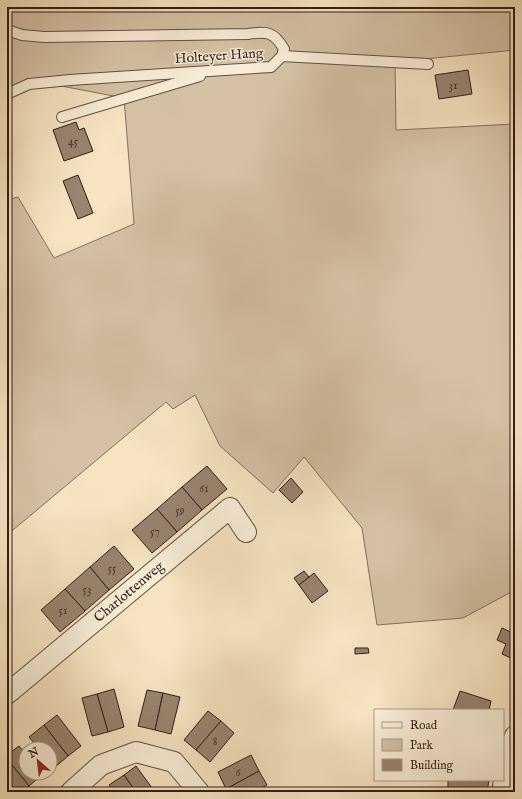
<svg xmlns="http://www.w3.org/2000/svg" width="522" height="799" font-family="'IM FELL English',serif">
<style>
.green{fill:#d5c2a5;stroke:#84705e}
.building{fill:#98846f;stroke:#321d16}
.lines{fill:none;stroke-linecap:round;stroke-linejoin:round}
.service-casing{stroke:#634f41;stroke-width:12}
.minor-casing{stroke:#634f41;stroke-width:22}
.service{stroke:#f9edd7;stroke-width:10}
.minor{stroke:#f9edd7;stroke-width:20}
.labels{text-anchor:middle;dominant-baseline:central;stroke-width:3;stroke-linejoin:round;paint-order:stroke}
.number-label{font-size:12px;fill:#4c372c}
.street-label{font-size:14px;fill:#321d16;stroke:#f9edd7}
</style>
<rect width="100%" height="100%" fill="#f6e4c2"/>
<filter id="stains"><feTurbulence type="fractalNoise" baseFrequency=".005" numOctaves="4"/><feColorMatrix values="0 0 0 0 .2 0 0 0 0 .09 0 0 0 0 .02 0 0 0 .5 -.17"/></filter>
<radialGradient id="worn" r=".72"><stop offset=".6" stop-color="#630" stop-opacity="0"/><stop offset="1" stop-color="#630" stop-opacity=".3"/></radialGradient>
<path class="green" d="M 7,7 L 515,7 L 515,50 L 395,62 L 396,130 L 515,124 L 515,590 L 463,618 L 377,625 L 362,528 L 304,457 L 273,493 L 220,446 L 195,395 L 173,409 L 166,402 L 7,535 L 7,200 L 18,197 L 54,258 L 134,224 L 124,98 L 30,80 L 7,91 Z"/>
<g class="building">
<path d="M 468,70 L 472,94 L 439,99 L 435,75 Z"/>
<path d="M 76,122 L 79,130 L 84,128 L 93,151 L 64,161 L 53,130 Z"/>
<path d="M 78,175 L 93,213 L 78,219 L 63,181 Z"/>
<path d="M 207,466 L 227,489 L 202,510 L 182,487 Z"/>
<path d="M 291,478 L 303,492 L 292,503 L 279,490 Z"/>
<path d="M 182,487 L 202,510 L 177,532 L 157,509 Z"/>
<path d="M 157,509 L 177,532 L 152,553 L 132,530 Z"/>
<path d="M 114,546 L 134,569 L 109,590 L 90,567 Z"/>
<path d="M 90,567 L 109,590 L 85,611 L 65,589 Z"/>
<path d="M 304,571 L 309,577 L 299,585 L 294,578 Z"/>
<path d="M 314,573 L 328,591 L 312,603 L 299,585 Z"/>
<path d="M 65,589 L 85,611 L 60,632 L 41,610 Z"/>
<path d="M 502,628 L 515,634 L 515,660 L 502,654 L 506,644 L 497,640 Z"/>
<path d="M 355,648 L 368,648 L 369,653 L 355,654 Z"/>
<path d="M 114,689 L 124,727 L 108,732 L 97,694 Z"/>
<path d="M 147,690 L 163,693 L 155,730 L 138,726 Z"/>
<path d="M 460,691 L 491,701 L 489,710 L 453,710 Z"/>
<path d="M 163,693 L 180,697 L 171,734 L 155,730 Z"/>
<path d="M 97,694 L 108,732 L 92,736 L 82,698 Z"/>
<path d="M 208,711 L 221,721 L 196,750 L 184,740 Z"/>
<path d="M 57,715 L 81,746 L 68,756 L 44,725 Z"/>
<path d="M 221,721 L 234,733 L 210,762 L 196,750 Z"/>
<path d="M 44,725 L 68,756 L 54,768 L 50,762 L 50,749 L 39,749 L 29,737 Z"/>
<path d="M 19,746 L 26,755 L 26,773 L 41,773 L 42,775 L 29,786 L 7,759 L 7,755 Z"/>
<path d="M 251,755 L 259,771 L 226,789 L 218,772 Z"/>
<path d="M 7,759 L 29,786 L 21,792 L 10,792 L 7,788 Z"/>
<path d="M 136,766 L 155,792 L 136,792 L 124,775 Z"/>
<path d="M 259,771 L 267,785 L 254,792 L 228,792 L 226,789 Z"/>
<path d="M 124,775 L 136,792 L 115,792 L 109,785 Z"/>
<path d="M 448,780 L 489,780 L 487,792 L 448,792 Z"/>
</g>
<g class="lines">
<g class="service-casing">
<g id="service">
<path d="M 7,30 L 22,35 L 44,37 L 248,34 C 267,31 274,32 284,49 L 282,56 L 271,67 L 70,80 L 29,84 L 7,94"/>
<path d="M 282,56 L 428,64"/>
<path d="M 62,117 L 200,76"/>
</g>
</g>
<g class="minor-casing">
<g id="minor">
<path d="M 7,694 L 230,508 L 246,532"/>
<path d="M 71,792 L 101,765 L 136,752 L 174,762 L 199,792"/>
<path d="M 502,792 L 510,748 L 515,736"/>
</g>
</g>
<use href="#service" class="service"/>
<use href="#minor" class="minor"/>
</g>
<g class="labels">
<g class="number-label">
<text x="453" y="85">31</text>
<text x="73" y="141">45</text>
<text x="204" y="488">61</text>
<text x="180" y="510">59</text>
<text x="155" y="531">57</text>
<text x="112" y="568">55</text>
<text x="87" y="589">53</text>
<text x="63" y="610">51</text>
<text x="215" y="741">8</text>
<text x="238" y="772">6</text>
</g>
<g class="street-label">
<text transform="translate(219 56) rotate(-4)">Holteyer Hang</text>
<text transform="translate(129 592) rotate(-40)">Charlottenweg</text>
</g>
</g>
<rect width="522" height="799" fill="none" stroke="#f6e4c2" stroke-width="24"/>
<rect x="8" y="8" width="506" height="783" fill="none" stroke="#321d16" stroke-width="2"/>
<rect x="12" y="12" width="498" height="775" fill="none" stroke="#321d16"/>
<rect x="374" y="709" width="130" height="72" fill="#f9edd7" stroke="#a99a8a"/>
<rect x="382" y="722" width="20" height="6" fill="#f9edd7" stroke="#a99a8a"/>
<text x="410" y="729" font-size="12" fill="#321d16">Road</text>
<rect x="382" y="739" width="20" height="12" fill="#d5c2a5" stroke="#a99a8a"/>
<text x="410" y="749" font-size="12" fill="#321d16">Park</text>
<rect x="382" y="759" width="20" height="12" fill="#98846f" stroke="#a99a8a"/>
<text x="410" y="769" font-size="12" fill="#321d16">Building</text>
<g transform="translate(38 761) rotate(332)"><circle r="19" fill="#f9edd7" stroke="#a99a8a"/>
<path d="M0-3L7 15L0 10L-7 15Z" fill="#8f2418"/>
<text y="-6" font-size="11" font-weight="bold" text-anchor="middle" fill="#321d16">N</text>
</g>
<rect width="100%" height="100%" filter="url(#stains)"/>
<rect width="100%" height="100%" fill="url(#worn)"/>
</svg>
